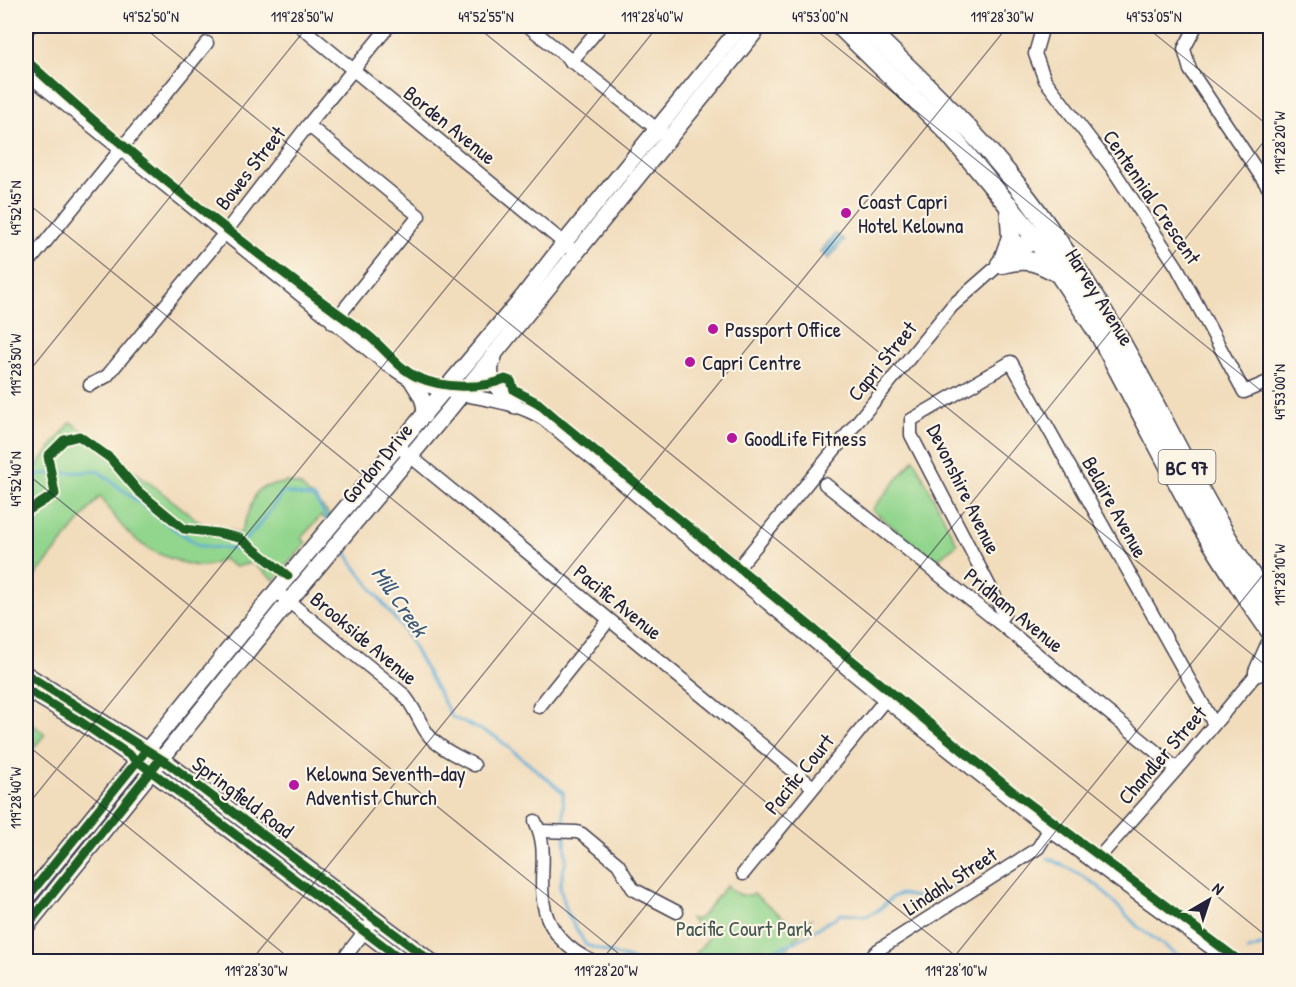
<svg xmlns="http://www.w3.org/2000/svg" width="1296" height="987" font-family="'Patrick Hand',sans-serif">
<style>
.green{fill:#92d58d;stroke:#5a7c64;stroke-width:1.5}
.water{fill:#5dacd7;stroke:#406789;stroke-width:1.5}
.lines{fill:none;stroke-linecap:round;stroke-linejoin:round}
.stream{stroke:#5dacd7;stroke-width:3}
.minor-casing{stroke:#413e4e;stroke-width:15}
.major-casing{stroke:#413e4e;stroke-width:18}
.highway-casing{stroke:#413e4e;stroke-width:21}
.minor{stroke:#fff;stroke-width:12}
.major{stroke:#fff;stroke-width:15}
.highway{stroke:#fff;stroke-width:18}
.cycleway-casing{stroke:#fcf5e5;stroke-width:13}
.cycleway{stroke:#1b5e20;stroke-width:9}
.ticks{fill:none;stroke:#22223b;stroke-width:1.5;stroke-opacity:0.45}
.poi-dot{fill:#b5179e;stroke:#fcf5e5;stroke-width:2}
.labels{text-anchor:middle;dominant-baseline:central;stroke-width:4.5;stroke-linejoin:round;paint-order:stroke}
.shield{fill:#fcf5e5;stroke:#63616e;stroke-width:1.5}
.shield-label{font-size:20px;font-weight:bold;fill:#22223b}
.street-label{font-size:21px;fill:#22223b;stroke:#fcf5e5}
.poi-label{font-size:21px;fill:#22223b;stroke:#fcf5e5;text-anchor:start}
.park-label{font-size:21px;fill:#445854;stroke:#fcf5e5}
.water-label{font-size:22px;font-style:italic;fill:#3a5979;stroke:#fcf5e5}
.neatline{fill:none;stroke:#22223b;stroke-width:2}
.ticks-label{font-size:15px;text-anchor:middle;fill:#22223b}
</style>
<rect width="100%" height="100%" fill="#fcf5e5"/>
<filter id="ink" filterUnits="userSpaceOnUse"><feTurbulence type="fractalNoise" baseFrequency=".0167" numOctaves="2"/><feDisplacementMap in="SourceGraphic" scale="12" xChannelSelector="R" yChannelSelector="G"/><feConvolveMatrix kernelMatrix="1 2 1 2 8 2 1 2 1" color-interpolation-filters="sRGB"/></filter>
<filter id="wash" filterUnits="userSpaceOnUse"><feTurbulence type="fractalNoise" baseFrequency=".008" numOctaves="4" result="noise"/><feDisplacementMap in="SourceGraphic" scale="24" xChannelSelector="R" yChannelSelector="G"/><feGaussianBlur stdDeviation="1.35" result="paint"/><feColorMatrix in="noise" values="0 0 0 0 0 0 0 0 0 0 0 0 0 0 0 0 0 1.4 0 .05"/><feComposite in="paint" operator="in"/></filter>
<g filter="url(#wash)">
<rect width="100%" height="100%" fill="#f1dcbb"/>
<g class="green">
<path d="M 71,422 L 214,533 L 224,528 L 240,534 L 256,493 L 263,487 L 288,482 L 301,486 L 330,515 L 326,520 L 321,516 L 301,538 L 306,543 L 274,580 L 252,563 L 235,567 L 223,559 C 208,569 195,567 178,561 C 136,548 124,531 100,496 L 36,575 L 26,567 L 26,479 Z"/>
<path d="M 914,459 L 957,544 L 935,561 L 872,510 Z"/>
<path d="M 31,723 L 45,734 L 30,752 L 26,748 L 26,730 Z"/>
<path d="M 727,885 C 734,895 743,897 754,894 L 794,926 L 811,919 L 781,957 L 786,961 L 690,961 L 710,936 L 689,918 L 695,920 L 701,917 Z"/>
</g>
<path class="water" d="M 835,233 L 844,240 L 829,259 L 820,252 Z"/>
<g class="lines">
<g class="stream">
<path d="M 26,475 L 98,471 L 166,523 L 200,546 L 237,549 L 263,521 L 283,492 L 315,498 L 329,522"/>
<path d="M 343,546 L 353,564 L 405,632 L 452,717 L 496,737 L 563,792 L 564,828"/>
<path d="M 565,834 L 566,859 L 560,887 L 568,915 L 586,945 L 638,962"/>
<path d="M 1048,858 L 1074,871 L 1098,886 L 1138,927 L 1187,962"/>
<path d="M 1248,950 L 1270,943"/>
<path d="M 719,962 L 769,952 L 797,941 L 841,914 L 866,916 L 877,911 L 893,897 L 901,894 L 931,900 L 948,888 L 967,878"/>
</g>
</g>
</g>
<g filter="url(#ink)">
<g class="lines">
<g class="minor-casing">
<g id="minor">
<path d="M 300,26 L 570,248"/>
<path d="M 528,26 L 663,134"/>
<path d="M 1043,26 L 1035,54 L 1045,80 L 1112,168 L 1177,267 L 1244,392 L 1270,381"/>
<path d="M 1196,26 L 1184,49 L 1190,70 L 1270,190"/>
<path d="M 26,31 L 30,26"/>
<path d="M 571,62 L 601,26"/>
<path d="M 26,73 L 387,365 C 396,370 405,378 415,382 C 457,399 506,395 545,420 L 885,700 L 1049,830 L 1230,962"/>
<path d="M 308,125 L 419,216 L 333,323"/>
<path d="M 26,266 L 207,43"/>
<path d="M 90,385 L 107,376 L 224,234 L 308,125 L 389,26"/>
<path d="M 404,451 L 813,787"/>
<path d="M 825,484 L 998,622 L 1177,769"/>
<path d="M 733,574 L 952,306 L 1000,264"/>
<path d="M 282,596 L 403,694 C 413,705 417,717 425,730 C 435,747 458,756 474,765"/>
<path d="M 998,622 L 1004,614 L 911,435 L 911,420 L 1011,362 L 1214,724"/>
<path d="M 539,707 L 609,620"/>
<path d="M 535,821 C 549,850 539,871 543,900 C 546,929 568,951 594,962"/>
<path d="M 540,831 L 577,832 L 582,834 L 618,864 L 633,889 L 677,912"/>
<path d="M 1094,863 L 1177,769 L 1258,672"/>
<path d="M 743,874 L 885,700"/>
<path d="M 341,962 L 375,918"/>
<path d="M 867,962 L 878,950 L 1038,848 L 1049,830"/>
</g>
</g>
<g class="major-casing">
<g id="major">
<path d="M 494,357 C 483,380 500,390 515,406"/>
<path d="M 412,381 C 419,392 427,402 424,416"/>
<path d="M 26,674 L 169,764 L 432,962"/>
<path d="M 26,689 L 81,722 L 128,754 L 405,962"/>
<path d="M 26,899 L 276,591 L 524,295 L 564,243 L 741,26"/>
<path d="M 26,927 L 289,601 L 449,410 L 760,26"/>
</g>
</g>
<g class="highway-casing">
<g id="highway">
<path d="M 840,26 L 945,129 L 1036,239 L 1100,336 L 1198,521 L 1245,595 L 1270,631"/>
<path d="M 865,26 C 908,68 952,109 992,155 C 1038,207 1077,267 1112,326 C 1166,418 1207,517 1270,602"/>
<path d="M 1003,260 L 1011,237 L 1009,205"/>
<path d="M 1000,264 C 1014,252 1028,238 1047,239"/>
<path d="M 1002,264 C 1027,257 1036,261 1058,273"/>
<path d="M 1258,672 L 1270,645"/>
</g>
</g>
<use href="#minor" class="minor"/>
<use href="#major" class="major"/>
<use href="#highway" class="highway"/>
<g class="cycleway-casing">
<g id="cycleway">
<path d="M 26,60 C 127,153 236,239 347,320 C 354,325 362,330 369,336 C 385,349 398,368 417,377 C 442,388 480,390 505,379 L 511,381 L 514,390 L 538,403 L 560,422 L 1011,790 L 1241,962"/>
<path d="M 26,512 L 55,494 L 48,456 L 64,440 L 79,436 L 110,458 L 138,491 L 184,529 L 217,533 L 240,538 L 288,576"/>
<path d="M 26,674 L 169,764 L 432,962"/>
<path d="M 26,689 L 81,722 L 128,754 L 405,962"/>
<path d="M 26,899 L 143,754"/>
<path d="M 26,927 L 157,763"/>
</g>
</g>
<use href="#cycleway" class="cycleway"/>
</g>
</g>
<path class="ticks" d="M 142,26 L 1270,939M 476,26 L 1270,669M 811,26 L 1270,398M 1145,26 L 1270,127M 26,202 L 963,962M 26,375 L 308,26M 26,473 L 629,962M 26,744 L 294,962M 26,807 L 658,26M 250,962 L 1008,26M 600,962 L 1270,134M 950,962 L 1270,566"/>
<g class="poi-dot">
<circle cx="846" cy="213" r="6"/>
<circle cx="713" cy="329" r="6"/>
<circle cx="690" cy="362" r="6"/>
<circle cx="732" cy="438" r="6"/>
<circle cx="294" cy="785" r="6"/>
</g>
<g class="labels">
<rect class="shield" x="1158.5" y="450" width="57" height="34" rx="4.5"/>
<g class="shield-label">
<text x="1187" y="467">BC 97</text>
</g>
<g class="street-label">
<text transform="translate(450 125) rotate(39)">Borden Avenue</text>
<text transform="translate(250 168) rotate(-52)">Bowes Street</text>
<text transform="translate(1152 197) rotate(56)">Centennial Crescent</text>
<text transform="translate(1100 297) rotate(58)">Harvey Avenue</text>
<text transform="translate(882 361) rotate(-51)">Capri Street</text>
<text transform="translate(377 463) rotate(-50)">Gordon Drive</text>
<text transform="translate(964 489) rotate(64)">Devonshire Avenue</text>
<text transform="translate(1115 507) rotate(61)">Belaire Avenue</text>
<text transform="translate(618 602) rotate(39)">Pacific Avenue</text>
<text transform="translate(1014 610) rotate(39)">Pridham Avenue</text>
<text transform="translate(364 638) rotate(40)">Brookside Avenue</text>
<text transform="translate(1162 755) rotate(-49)">Chandler Street</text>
<text transform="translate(799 774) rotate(-51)">Pacific Court</text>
<text transform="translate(243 797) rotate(37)">Springfield Road</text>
<text transform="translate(950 881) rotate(-33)">Lindahl Street</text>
</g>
<g class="poi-label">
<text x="858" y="201">Coast Capri<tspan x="858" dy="24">Hotel Kelowna</tspan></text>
<text x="725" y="329">Passport Office</text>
<text x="702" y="362">Capri Centre</text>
<text x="744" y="438">GoodLife Fitness</text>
<text x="306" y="773">Kelowna Seventh-day<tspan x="306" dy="24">Adventist Church</tspan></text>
</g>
<g class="park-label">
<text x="744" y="928">Pacific Court Park</text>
</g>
<g class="water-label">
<text transform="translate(400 601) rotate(55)">Mill Creek</text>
</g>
</g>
<rect width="1296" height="987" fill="none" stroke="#fcf5e5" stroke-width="66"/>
<g transform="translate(1209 900) rotate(39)" stroke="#fcf5e5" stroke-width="4.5" paint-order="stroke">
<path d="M0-4.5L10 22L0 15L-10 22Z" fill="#22223b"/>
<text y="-9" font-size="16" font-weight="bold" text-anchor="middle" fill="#22223b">N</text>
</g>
<rect x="33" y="33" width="1230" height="921" class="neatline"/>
<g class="ticks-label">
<text x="151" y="22">49°52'50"N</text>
<text x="302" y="22">119°28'50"W</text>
<text x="486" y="22">49°52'55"N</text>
<text x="652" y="22">119°28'40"W</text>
<text x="820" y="22">49°53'00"N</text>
<text x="1002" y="22">119°28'30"W</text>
<text x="1154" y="22">49°53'05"N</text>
<text transform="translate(1280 143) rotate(-90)" y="5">119°28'20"W</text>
<text transform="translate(16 208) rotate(-90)" y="5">49°52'45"N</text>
<text transform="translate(16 365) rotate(-90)" y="5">119°28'50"W</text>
<text transform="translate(1280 392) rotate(-90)" y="5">49°53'00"N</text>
<text transform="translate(16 479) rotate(-90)" y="5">49°52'40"N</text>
<text transform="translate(1280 575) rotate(-90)" y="5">119°28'10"W</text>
<text transform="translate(16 798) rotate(-90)" y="5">119°28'40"W</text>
<text x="256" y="976">119°28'30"W</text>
<text x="606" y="976">119°28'20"W</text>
<text x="956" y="976">119°28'10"W</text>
</g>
</svg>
